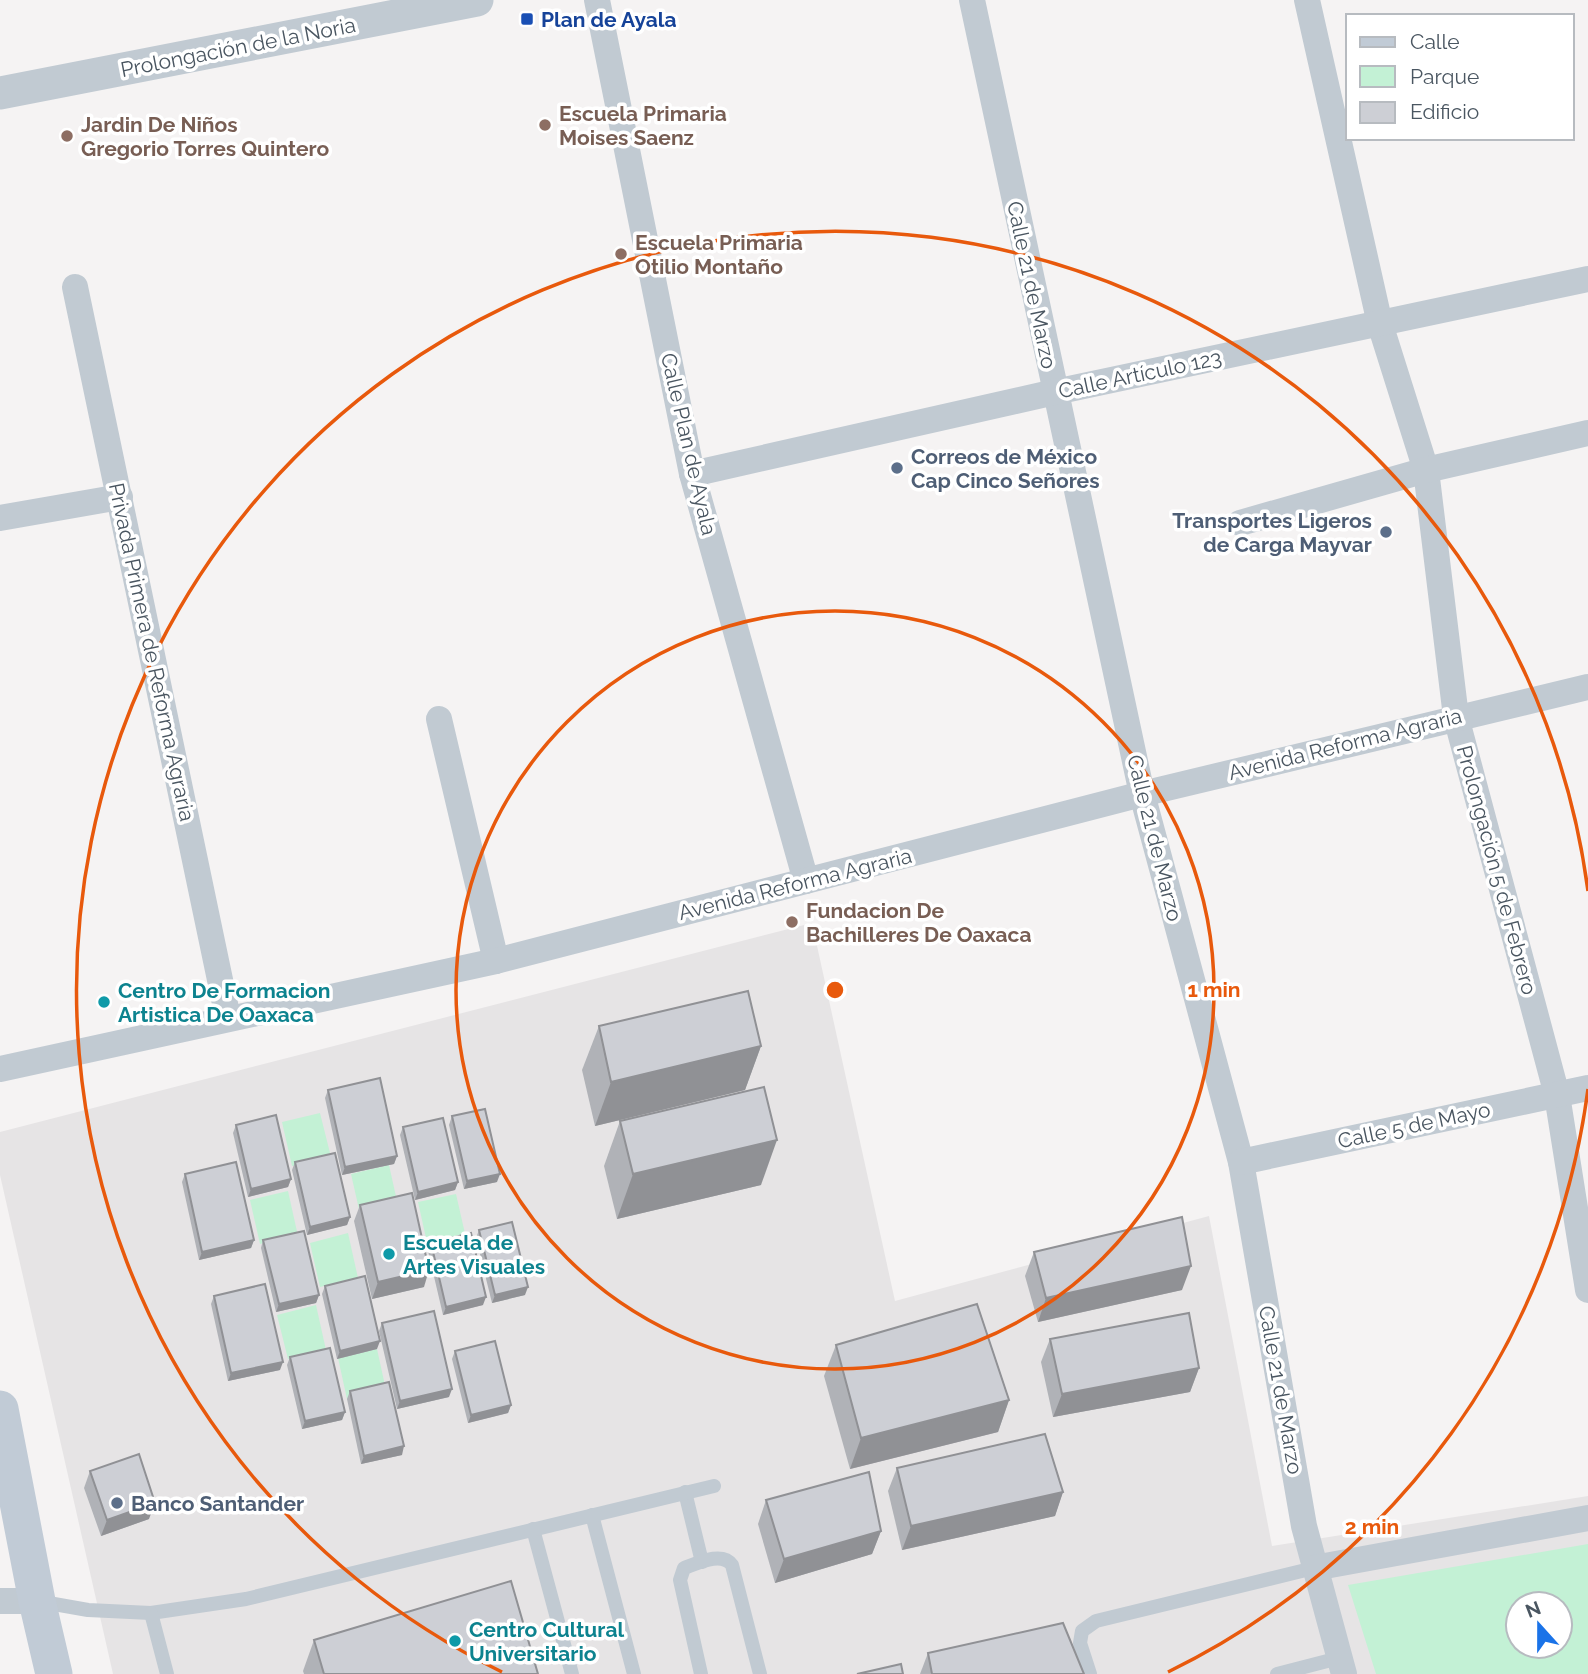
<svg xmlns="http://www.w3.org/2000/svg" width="1588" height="1674" font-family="Raleway,sans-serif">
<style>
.education{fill:#e6e4e5;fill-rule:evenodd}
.green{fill:#c3f1d5;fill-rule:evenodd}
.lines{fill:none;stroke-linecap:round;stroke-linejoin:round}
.service{stroke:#c1cad2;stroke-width:14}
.minor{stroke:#c1cad2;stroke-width:26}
.tertiary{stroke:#c1cad2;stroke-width:33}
.secondary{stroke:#c1cbd6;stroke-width:37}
.wall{fill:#b0b2b7}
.shaded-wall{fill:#909195}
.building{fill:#cdcfd5;stroke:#909195;stroke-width:2}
.ring{fill:none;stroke:#e8590c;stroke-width:3.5}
.transit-dot{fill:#1a4fb4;stroke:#fff;stroke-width:2.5}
.education-dot{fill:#8d6e63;stroke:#fff;stroke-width:2.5}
.service-dot{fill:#5c6f8a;stroke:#fff;stroke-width:2.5}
.culture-dot{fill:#0f9aa8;stroke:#fff;stroke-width:2.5}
.labels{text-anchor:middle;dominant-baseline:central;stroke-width:7;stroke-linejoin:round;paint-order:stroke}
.transit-label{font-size:21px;font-weight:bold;fill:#164399;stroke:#fff;text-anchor:start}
.street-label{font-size:21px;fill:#4a5661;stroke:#fff}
.education-label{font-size:21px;font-weight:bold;fill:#785e54;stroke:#fff;text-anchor:start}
.service-label{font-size:21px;font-weight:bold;fill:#4e5e75;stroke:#fff;text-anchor:start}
.culture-label{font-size:21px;font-weight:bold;fill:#0d838f;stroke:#fff;text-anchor:start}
.centre{fill:#e8590c;stroke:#fff;stroke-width:3.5}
.ring-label{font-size:21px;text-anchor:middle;font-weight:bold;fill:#e8590c;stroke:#fff;stroke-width:7;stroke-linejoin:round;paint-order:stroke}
</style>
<rect width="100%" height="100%" fill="#f5f3f3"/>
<path class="education" d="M 812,923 L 895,1301 L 1209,1216 L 1272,1546 L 1588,1496 L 1588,1674 L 113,1674 L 0,1175 L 0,1132 ZM 1518,1604 L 1560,1604 L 1560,1646 L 1518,1646 Z"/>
<g class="green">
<path d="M 320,1113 L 331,1157 L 292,1166 L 282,1122 Z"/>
<path d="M 389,1165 L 399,1210 L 361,1218 L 351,1174 Z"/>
<path d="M 288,1191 L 298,1236 L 260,1244 L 250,1200 Z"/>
<path d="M 456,1194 L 466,1238 L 428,1247 L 418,1202 Z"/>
<path d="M 348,1233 L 358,1278 L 320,1287 L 310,1243 Z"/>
<path d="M 316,1305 L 326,1350 L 288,1359 L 277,1315 Z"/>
<path d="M 377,1349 L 386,1390 L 347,1399 L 338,1358 Z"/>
<path d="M 1588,1544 L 1588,1674 L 1376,1674 L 1348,1585 ZM 1518,1604 L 1560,1604 L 1560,1646 L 1518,1646 Z"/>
</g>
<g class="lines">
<g class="service">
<path d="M 685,1492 L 702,1562"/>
<path d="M 592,1515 L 634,1674"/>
<path d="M 533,1529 L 572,1674"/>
<path d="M 37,1601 L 88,1610 L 151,1613 L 246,1599 L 714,1486"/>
<path d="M 151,1613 L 167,1674"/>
<path d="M 701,1674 L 680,1580 L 684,1568 C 698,1563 722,1551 732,1565 L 760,1674"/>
<path d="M 1090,1674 L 1080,1643 L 1082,1631 L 1096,1621 L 1314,1568"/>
<path d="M 1277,1674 L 1339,1658"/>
</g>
<g class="minor">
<path d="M 597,0 L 692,474 L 806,881"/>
<path d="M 972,0 L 1142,794 L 1241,1162 L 1304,1526 L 1344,1674"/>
<path d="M 1307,0 L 1380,324 L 1426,470 L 1456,717 L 1557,1095 L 1588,1290"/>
<path d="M 75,287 L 228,1018"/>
<path d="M 692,474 L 1055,392 L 1588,279"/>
<path d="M 0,518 L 120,497"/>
<path d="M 1240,523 L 1426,470 L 1588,433"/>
<path d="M 439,719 L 496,961"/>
<path d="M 0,1069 L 496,961 L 1142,794 L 1588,687"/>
<path d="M 1241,1162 L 1588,1088"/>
<path d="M 1314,1568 L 1588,1518"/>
<path d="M 0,1601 L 37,1601"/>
</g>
<path class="tertiary" d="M 0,93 L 477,0"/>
<path class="secondary" d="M 0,1409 L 37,1601 L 54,1674"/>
</g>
<g class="wall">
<path d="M 599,1026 L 761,1046 L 745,1090 L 595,1126 L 582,1070 Z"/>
<path d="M 328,1090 L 397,1156 L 394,1164 L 342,1175 L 325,1098 Z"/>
<path d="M 452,1116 L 497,1182 L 464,1189 L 449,1125 Z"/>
<path d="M 620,1121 L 761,1185 L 617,1219 L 604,1166 Z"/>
<path d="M 236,1125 L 291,1179 L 288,1187 L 248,1197 L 233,1133 Z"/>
<path d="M 403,1127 L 458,1182 L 455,1190 L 415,1200 L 400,1135 Z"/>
<path d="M 295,1162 L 350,1217 L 347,1225 L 307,1235 L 292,1170 Z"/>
<path d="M 185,1174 L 254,1240 L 251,1248 L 199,1260 L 182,1182 Z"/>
<path d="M 360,1205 L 424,1287 L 372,1299 L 354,1221 Z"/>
<path d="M 479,1230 L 525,1295 L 492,1303 L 476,1238 Z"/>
<path d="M 263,1240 L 319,1295 L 316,1303 L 276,1312 L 261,1248 Z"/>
<path d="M 431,1243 L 483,1305 L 443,1315 L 428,1251 Z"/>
<path d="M 1034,1252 L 1182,1290 L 1038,1322 L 1025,1276 Z"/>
<path d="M 325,1286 L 377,1349 L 337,1359 L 322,1294 Z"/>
<path d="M 214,1296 L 280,1370 L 228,1381 L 211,1304 Z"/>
<path d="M 382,1323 L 449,1397 L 397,1409 L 379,1331 Z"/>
<path d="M 1050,1339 L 1199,1368 L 1190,1392 L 1053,1417 L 1041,1362 Z"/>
<path d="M 836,1345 L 1009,1400 L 998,1432 L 850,1469 L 824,1376 Z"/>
<path d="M 455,1351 L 511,1405 L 508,1413 L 468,1423 L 452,1359 Z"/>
<path d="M 290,1357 L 345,1412 L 342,1420 L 302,1429 L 287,1365 Z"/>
<path d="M 350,1391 L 402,1455 L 361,1464 L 347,1399 Z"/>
<path d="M 897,1468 L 1063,1492 L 1055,1516 L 902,1550 L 888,1491 Z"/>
<path d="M 90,1471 L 149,1519 L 101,1536 L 84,1488 Z"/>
<path d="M 766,1500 L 881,1531 L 872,1554 L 775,1583 L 758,1524 Z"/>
<path d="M 314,1640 L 538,1674 L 304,1674 L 303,1671 Z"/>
<path d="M 928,1653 L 1084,1674 L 920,1674 Z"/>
</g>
<g class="shaded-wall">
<path d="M 761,1046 L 745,1090 L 595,1126 L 611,1082 Z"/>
<path d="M 777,1140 L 761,1185 L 617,1219 L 633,1174 Z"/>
<path d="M 397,1156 L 394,1164 L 342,1175 L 345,1167 Z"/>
<path d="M 500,1174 L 497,1182 L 464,1189 L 467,1181 Z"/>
<path d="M 291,1179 L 288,1187 L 248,1197 L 251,1189 Z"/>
<path d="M 458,1182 L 455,1190 L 415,1200 L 418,1192 Z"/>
<path d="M 350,1217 L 347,1225 L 307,1235 L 310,1227 Z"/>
<path d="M 254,1240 L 251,1248 L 199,1260 L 202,1252 Z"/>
<path d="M 1191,1266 L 1182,1290 L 1038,1322 L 1046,1298 Z"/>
<path d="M 429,1270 L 424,1287 L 372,1299 L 378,1282 Z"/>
<path d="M 528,1287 L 525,1295 L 492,1303 L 495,1295 Z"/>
<path d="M 319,1295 L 316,1303 L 276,1312 L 279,1304 Z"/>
<path d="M 486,1297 L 483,1305 L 443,1315 L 446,1307 Z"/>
<path d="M 380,1341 L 377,1349 L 337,1359 L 340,1351 Z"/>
<path d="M 283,1362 L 280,1370 L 228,1381 L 231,1373 Z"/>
<path d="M 1199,1368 L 1190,1392 L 1053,1417 L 1062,1394 Z"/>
<path d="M 452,1389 L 449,1397 L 397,1409 L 400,1401 Z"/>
<path d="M 1009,1400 L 998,1432 L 850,1469 L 861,1438 Z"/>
<path d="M 511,1405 L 508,1413 L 468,1423 L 471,1415 Z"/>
<path d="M 345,1412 L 342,1420 L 302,1429 L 305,1421 Z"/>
<path d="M 404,1446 L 402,1455 L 361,1464 L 364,1456 Z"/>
<path d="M 1063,1492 L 1055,1516 L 902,1550 L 911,1526 Z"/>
<path d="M 155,1503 L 149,1519 L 101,1536 L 107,1520 Z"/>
<path d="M 881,1531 L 872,1554 L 775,1583 L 784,1559 Z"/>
</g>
<g class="building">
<path d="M 748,991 L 761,1046 L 611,1082 L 599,1026 Z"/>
<path d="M 380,1078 L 397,1156 L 345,1167 L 328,1090 Z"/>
<path d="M 764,1087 L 777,1140 L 633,1174 L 620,1121 Z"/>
<path d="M 485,1109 L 500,1174 L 467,1181 L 452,1116 Z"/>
<path d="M 276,1115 L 291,1179 L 251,1189 L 236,1125 Z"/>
<path d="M 443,1118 L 458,1182 L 418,1192 L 403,1127 Z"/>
<path d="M 335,1153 L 350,1217 L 310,1227 L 295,1162 Z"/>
<path d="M 236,1162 L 254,1240 L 202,1252 L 185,1174 Z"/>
<path d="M 412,1193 L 429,1270 L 378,1282 L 360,1205 Z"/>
<path d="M 1182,1217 L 1191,1266 L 1046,1298 L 1034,1252 Z"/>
<path d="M 512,1222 L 528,1287 L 495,1295 L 479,1230 Z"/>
<path d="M 304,1231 L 319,1295 L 279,1304 L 263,1240 Z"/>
<path d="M 471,1233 L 486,1297 L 446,1307 L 431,1243 Z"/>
<path d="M 365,1276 L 380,1341 L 340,1351 L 325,1286 Z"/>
<path d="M 265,1284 L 283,1362 L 231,1373 L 214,1296 Z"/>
<path d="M 977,1304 L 1009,1400 L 861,1438 L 836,1345 Z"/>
<path d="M 434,1311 L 452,1389 L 400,1401 L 382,1323 Z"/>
<path d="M 1189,1313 L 1199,1368 L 1062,1394 L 1050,1339 Z"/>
<path d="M 495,1341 L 511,1405 L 471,1415 L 455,1351 Z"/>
<path d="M 330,1348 L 345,1412 L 305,1421 L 290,1357 Z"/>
<path d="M 389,1382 L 404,1446 L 364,1456 L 350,1391 Z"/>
<path d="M 1045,1434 L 1063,1492 L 911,1526 L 897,1468 Z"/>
<path d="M 139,1454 L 155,1503 L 107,1520 L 90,1471 Z"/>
<path d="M 869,1472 L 881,1531 L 784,1559 L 766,1500 Z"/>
<path d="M 511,1581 L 538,1674 L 324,1674 L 314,1640 Z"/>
<path d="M 1063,1623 L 1084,1674 L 932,1674 L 928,1653 Z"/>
<path d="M 901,1664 L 903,1674 L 857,1674 Z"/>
</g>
<g class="ring">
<circle cx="835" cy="990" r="379"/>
<path d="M1588 1089A759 759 0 0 1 1168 1672M502 1672A759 759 0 1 1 1588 891"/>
</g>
<rect class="transit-dot" x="520" y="12" width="14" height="14" rx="3.5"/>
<g class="education-dot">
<circle cx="545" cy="125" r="7"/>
<circle cx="67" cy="136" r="7"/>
<circle cx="621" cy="254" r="7"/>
<circle cx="792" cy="922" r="7"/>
</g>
<g class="service-dot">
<circle cx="897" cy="468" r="7"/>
<circle cx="1386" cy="532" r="7"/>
<circle cx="117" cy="1503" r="7"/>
</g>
<g class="culture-dot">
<circle cx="104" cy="1002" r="7"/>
<circle cx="389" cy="1254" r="7"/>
<circle cx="455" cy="1641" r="7"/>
</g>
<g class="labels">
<g class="transit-label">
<text x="541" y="19">Plan de Ayala</text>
</g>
<g class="street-label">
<text transform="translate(238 47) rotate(-11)">Prolongación de la Noria</text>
<text transform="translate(1032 285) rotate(78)">Calle 21 de Marzo</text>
<text transform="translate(1140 374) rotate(-12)">Calle Artículo 123</text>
<text transform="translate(689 444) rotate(77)">Calle Plan de Ayala</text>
<text transform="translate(152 652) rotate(78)">Privada Primera de Reforma Agraria</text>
<text transform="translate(1345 744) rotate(-14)">Avenida Reforma Agraria</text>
<text transform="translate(1155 838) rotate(76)">Calle 21 de Marzo</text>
<text transform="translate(1497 870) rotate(75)">Prolongación 5 de Febrero</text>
<text transform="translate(795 884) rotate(-14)">Avenida Reforma Agraria</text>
<text transform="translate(1414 1125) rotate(-12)">Calle 5 de Mayo</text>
<text transform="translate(1281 1390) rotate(80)">Calle 21 de Marzo</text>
</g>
<g class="education-label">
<text x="559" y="113">Escuela Primaria<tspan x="559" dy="24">Moises Saenz</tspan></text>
<text x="81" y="124">Jardin De Niños<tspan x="81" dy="24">Gregorio Torres Quintero</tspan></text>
<text x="635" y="242">Escuela Primaria<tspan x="635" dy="24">Otilio Montaño</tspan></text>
<text x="806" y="910">Fundacion De<tspan x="806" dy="24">Bachilleres De Oaxaca</tspan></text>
</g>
<g class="service-label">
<text x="911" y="456">Correos de México<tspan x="911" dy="24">Cap Cinco Señores</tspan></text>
<text x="1372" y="520" text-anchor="end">Transportes Ligeros<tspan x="1372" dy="24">de Carga Mayvar</tspan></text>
<text x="131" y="1503">Banco Santander</text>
</g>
<g class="culture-label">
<text x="118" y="990">Centro De Formacion<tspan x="118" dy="24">Artistica De Oaxaca</tspan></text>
<text x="403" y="1242">Escuela de<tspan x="403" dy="24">Artes Visuales</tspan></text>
<text x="469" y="1629">Centro Cultural<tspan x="469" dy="24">Universitario</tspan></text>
</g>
</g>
<circle cx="835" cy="990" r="10" class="centre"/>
<g class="ring-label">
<text x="1214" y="997">1 min</text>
<text x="1372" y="1534">2 min</text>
</g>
<rect x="1346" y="14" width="228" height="126" fill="#ffffff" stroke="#b7bbc0" stroke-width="2"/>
<rect x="1360" y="37" width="35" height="10" fill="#c1cbd6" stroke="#b7bbc0" stroke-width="2"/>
<text x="1410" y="49" font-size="21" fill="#4a5661">Calle</text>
<rect x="1360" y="66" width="35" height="21" fill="#c3f1d5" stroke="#b7bbc0" stroke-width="2"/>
<text x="1410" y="84" font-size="21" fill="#4a5661">Parque</text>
<rect x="1360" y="102" width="35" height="21" fill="#cdcfd5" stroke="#b7bbc0" stroke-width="2"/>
<text x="1410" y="119" font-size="21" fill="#4a5661">Edificio</text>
<g transform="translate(1539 1625) rotate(339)"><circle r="33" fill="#ffffff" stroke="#b7bbc0" stroke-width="2"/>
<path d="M0-5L12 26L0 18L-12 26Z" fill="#1a73e8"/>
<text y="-10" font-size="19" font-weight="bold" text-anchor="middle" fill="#4a5661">N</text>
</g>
</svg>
